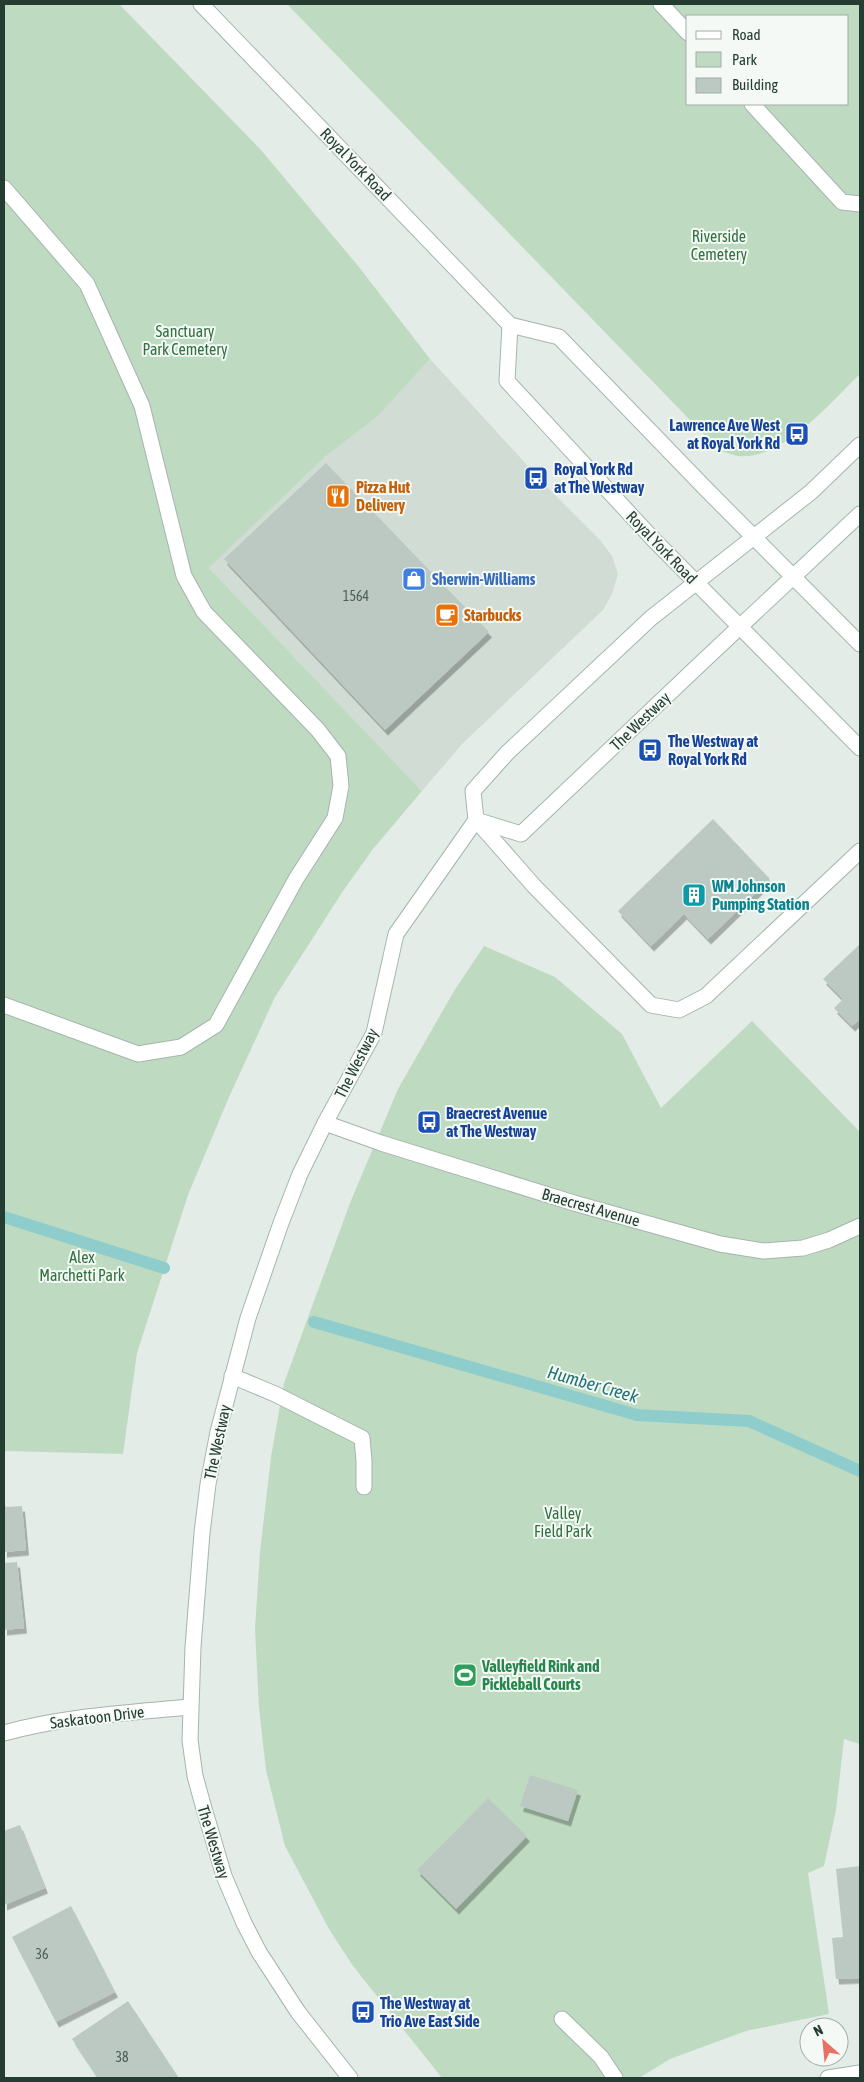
<svg xmlns="http://www.w3.org/2000/svg" width="864" height="2082" font-family="'Asap Condensed',sans-serif">
<style>
.built{fill:#d1dcd5}
.green{fill:#bedbc1;fill-rule:evenodd}
.lines{fill:none;stroke-linecap:round;stroke-linejoin:round}
.stream{stroke:#8fcdcd;stroke-width:12}
.building{fill:#bcc9c2;filter:url(#shadow)}
.lane-casing{stroke:#a6b4ad;stroke-width:17}
.street-casing{stroke:#a6b4ad;stroke-width:17}
.secondary-casing{stroke:#a2b7ad;stroke-width:17}
.lane{stroke:#fff;stroke-width:15}
.street{stroke:#fff;stroke-width:15}
.secondary{stroke:#fff;stroke-width:15}
.labels{text-anchor:middle;dominant-baseline:central;stroke-width:4;stroke-linejoin:round;paint-order:stroke}
.number-label{font-size:14px;fill:#4a5f56}
.street-label{font-size:16px;fill:#243c32;stroke:#f4f9f5}
.park-label{font-size:16px;fill:#317040;stroke:#f4f9f5}
.transit-label{font-size:16px;font-weight:bold;fill:#164399;stroke:#f4f9f5;text-anchor:start}
.food-label{font-size:16px;font-weight:bold;fill:#c56008;stroke:#f4f9f5;text-anchor:start}
.shop-label{font-size:16px;font-weight:bold;fill:#366cbe;stroke:#f4f9f5;text-anchor:start}
.culture-label{font-size:16px;font-weight:bold;fill:#0d838f;stroke:#f4f9f5;text-anchor:start}
.leisure-label{font-size:16px;font-weight:bold;fill:#27864d;stroke:#f4f9f5;text-anchor:start}
.water-label{font-size:18px;font-style:italic;fill:#227374;stroke:#f4f9f5}
</style>
<defs>
<filter id="shadow"><feDropShadow dx="3" dy="5.5" stdDeviation="0" flood-color="#0004"/></filter>
</defs>
<rect width="100%" height="100%" fill="#e3ece7"/>
<path class="built" d="M 430,359 L 548,488 L 600,540 L 612,556 L 618,574 L 612,594 L 603,610 L 462,744 L 422,791 L 209,568 L 326,456 L 377,417 Z"/>
<g class="green">
<path d="M 4,4 L 119,4 L 261,150 L 359,267 L 430,359 L 377,417 L 326,456 L 209,568 L 422,791 L 373,849 L 343,891 L 275,997 L 229,1097 L 188,1195 L 137,1353 L 123,1454 L 4,1451 Z"/>
<path d="M 287,4 L 860,4 L 860,374 C 831,402 782,461 738,456 C 732,455 725,452 719,450 ZM 688,16 L 848,16 L 848,104 L 688,104 Z"/>
<path d="M 484,946 L 555,977 L 622,1034 L 661,1108 L 752,1021 L 860,1132 L 860,1744 L 844,1739 L 836,1810 L 824,1866 L 808,1873 L 829,2014 L 746,2031 L 670,2059 L 639,2078 L 442,2078 L 353,1966 L 329,1929 L 285,1846 L 266,1770 L 259,1708 L 255,1629 L 260,1552 L 271,1457 L 284,1383 L 350,1203 L 398,1089 L 454,991 Z"/>
</g>
<g class="lines">
<g class="stream">
<path d="M 4,1217 L 164,1268"/>
<path d="M 314,1322 L 637,1415 L 749,1421 L 860,1471"/>
</g>
</g>
<g class="building">
<path d="M 326,463 L 489,632 L 385,730 L 224,559 Z"/>
<path d="M 713,819 L 770,879 L 708,939 L 684,914 L 651,946 L 618,911 Z"/>
<path d="M 860,944 L 860,1019 L 852,1026 L 834,1008 L 843,999 L 823,979 Z"/>
<path d="M 4,1503 L 6,1507 L 22,1506 L 26,1550 L 4,1552 Z"/>
<path d="M 17,1562 L 24,1628 L 4,1630 L 4,1563 Z"/>
<path d="M 530,1775 L 578,1790 L 568,1821 L 520,1806 Z"/>
<path d="M 488,1798 L 527,1836 L 456,1909 L 417,1870 Z"/>
<path d="M 20,1825 L 45,1888 L 4,1905 L 4,1831 Z"/>
<path d="M 860,1866 L 860,1978 L 836,1979 L 832,1938 L 843,1937 L 836,1869 Z"/>
<path d="M 71,1906 L 115,1992 L 56,2022 L 12,1937 Z"/>
<path d="M 128,2001 L 179,2078 L 98,2078 L 72,2039 Z"/>
</g>
<g class="lines">
<g class="lane-casing">
<g id="lane">
<path d="M 661,4 L 688,33"/>
<path d="M 752,104 L 842,202 L 860,204"/>
<path d="M 4,188 L 87,284 L 142,406 L 184,576 L 204,612 L 318,730 L 338,756 L 341,786 L 335,818 L 296,879 L 216,1025 L 181,1047 L 138,1054 L 4,1005"/>
<path d="M 476,820 L 534,886 L 651,1005 L 679,1010 L 706,996 L 860,851"/>
<path d="M 232,1376 L 275,1394 L 362,1438 L 364,1461 L 364,1487"/>
<path d="M 562,2019 L 601,2057 L 615,2078"/>
</g>
</g>
<g class="street-casing">
<g id="street">
<path d="M 325,1123 L 381,1143 L 574,1203 L 720,1244 L 764,1251 L 803,1248 L 829,1240 L 860,1226"/>
<path d="M 4,1733 C 65,1716 128,1713 190,1707"/>
<path d="M 828,2078 L 860,2073"/>
</g>
</g>
<g class="secondary-casing">
<g id="secondary">
<path d="M 201,4 L 510,325 L 559,337 L 705,488 L 860,644"/>
<path d="M 510,325 L 507,381 L 652,538 L 860,748"/>
<path d="M 476,820 L 521,834 L 698,666 L 860,514"/>
<path d="M 350,2078 L 298,2012 L 259,1952 L 244,1923 L 224,1876 L 203,1805 L 195,1776 L 190,1740 L 193,1647 L 202,1533 L 208,1484 L 218,1432 L 248,1318 L 281,1223 L 300,1174 L 325,1123 L 374,1033 L 396,934 L 476,820 L 473,791 L 507,753 L 651,618 L 811,492 L 860,445"/>
</g>
</g>
<use href="#lane" class="lane"/>
<use href="#street" class="street"/>
<use href="#secondary" class="secondary"/>
</g>
<defs>
<g id="bus-square" transform="scale(1.25)"><rect x="-9" y="-9" width="18" height="18" rx="4" fill="#1a4fb4" stroke="#f4f9f5"/><path d="M-5-6H5V4H4V6H2V4H-2V6H-4V4H-5ZM-3.5-4V0h7V-4ZM-3.5 1.2v1.5H-2V1.2ZM2 1.2v1.5H3.5V1.2Z" fill="#fff"/></g>
<g id="restaurant-square" transform="scale(1.25)"><rect x="-9" y="-9" width="18" height="18" rx="4" fill="#e8710a" stroke="#f4f9f5"/><path d="M-5-6h1v4h1v-4h1v4h1v-4h1v5L-1.5 .5V6h-2V.5L-5-1ZM5-6V6H3V1.5H1.5Q1.5-4 5-6Z" fill="#fff"/></g>
<g id="shop-square" transform="scale(1.25)"><rect x="-9" y="-9" width="18" height="18" rx="4" fill="#3f7fe0" stroke="#f4f9f5"/><path d="M-5-2.5h2.3a2.7 3.5 0 0 1 5.4 0H5L5.5 6h-11ZM-1.5-2.5h3a1.5 2.3 0 0 0-3 0Z" fill="#fff"/></g>
<g id="cafe-square" transform="scale(1.25)"><rect x="-9" y="-9" width="18" height="18" rx="4" fill="#e8710a" stroke="#f4f9f5"/><path d="M-5.5-4.5H6V0H3Q3 3.5 0 3.5H-2.5Q-5.5 3.5-5.5 0ZM3-3.2v2h1.7v-2ZM-6 4.5H4V6H-6Z" fill="#fff"/></g>
<g id="building-square" transform="scale(1.25)"><rect x="-9" y="-9" width="18" height="18" rx="4" fill="#0f9aa8" stroke="#f4f9f5"/><path d="M-4-6H4V6H1V3H-1V6H-4ZM-2.5-4.3h1.7v1.8h-1.7ZM.8-4.3h1.7v1.8H.8ZM-2.5-1h1.7V.8h-1.7ZM.8-1h1.7V.8H.8Z" fill="#fff"/></g>
<g id="stadium-square" transform="scale(1.25)"><rect x="-9" y="-9" width="18" height="18" rx="4" fill="#2e9e5b" stroke="#f4f9f5"/><path d="M0-5a6.5 5 0 1 0 0 10a6.5 5 0 1 0 0-10ZM-3.5-1.8h7v3.6h-7Z" fill="#fff"/></g>
</defs>
<g fill-rule="evenodd">
<use href="#bus-square" x="797" y="434"/>
<use href="#bus-square" x="536" y="478"/>
<use href="#restaurant-square" x="338" y="496"/>
<use href="#shop-square" x="414" y="579"/>
<use href="#cafe-square" x="447" y="615"/>
<use href="#bus-square" x="650" y="750"/>
<use href="#building-square" x="694" y="895"/>
<use href="#bus-square" x="429" y="1122"/>
<use href="#stadium-square" x="465" y="1675"/>
<use href="#bus-square" x="363" y="2012"/>
</g>
<g class="labels">
<g class="number-label">
<text x="356" y="596">1564</text>
<text x="42" y="1954">36</text>
<text x="122" y="2057">38</text>
</g>
<g class="street-label">
<text transform="translate(356 164) rotate(46)">Royal York Road</text>
<text transform="translate(662 547) rotate(46)">Royal York Road</text>
<text transform="translate(640 721) rotate(-44)">The Westway</text>
<text transform="translate(356 1063) rotate(-63)">The Westway</text>
<text transform="translate(591 1207) rotate(16)">Braecrest Avenue</text>
<text transform="translate(217 1442) rotate(-78)">The Westway</text>
<text transform="translate(97 1717) rotate(-7)">Saskatoon Drive</text>
<text transform="translate(214 1842) rotate(73)">The Westway</text>
</g>
<g class="park-label">
<text x="719" y="236">Riverside<tspan x="719" dy="18">Cemetery</tspan></text>
<text x="185" y="331">Sanctuary<tspan x="185" dy="18">Park Cemetery</tspan></text>
<text x="82" y="1257">Alex<tspan x="82" dy="18">Marchetti Park</tspan></text>
<text x="563" y="1513">Valley<tspan x="563" dy="18">Field Park</tspan></text>
</g>
<g class="transit-label">
<text x="780" y="425" text-anchor="end">Lawrence Ave West<tspan x="780" dy="18">at Royal York Rd</tspan></text>
<text x="554" y="469">Royal York Rd<tspan x="554" dy="18">at The Westway</tspan></text>
<text x="668" y="741">The Westway at<tspan x="668" dy="18">Royal York Rd</tspan></text>
<text x="446" y="1113">Braecrest Avenue<tspan x="446" dy="18">at The Westway</tspan></text>
<text x="380" y="2003">The Westway at<tspan x="380" dy="18">Trio Ave East Side</tspan></text>
</g>
<g class="food-label">
<text x="356" y="487">Pizza Hut<tspan x="356" dy="18">Delivery</tspan></text>
<text x="464" y="615">Starbucks</text>
</g>
<g class="shop-label">
<text x="432" y="579">Sherwin-Williams</text>
</g>
<g class="culture-label">
<text x="712" y="886">WM Johnson<tspan x="712" dy="18">Pumping Station</tspan></text>
</g>
<g class="leisure-label">
<text x="482" y="1666">Valleyfield Rink and<tspan x="482" dy="18">Pickleball Courts</tspan></text>
</g>
<g class="water-label">
<text transform="translate(593 1384) rotate(16)">Humber Creek</text>
</g>
</g>
<rect width="864" height="2082" fill="none" stroke="#243c32" stroke-width="10"/>
<rect x="686" y="15" width="162" height="90" fill="#f4f9f5" stroke="#a1ada7"/>
<rect x="696" y="31" width="25" height="8" fill="#ffffff" stroke="#a1ada7"/>
<text x="732" y="40" font-size="15" fill="#243c32">Road</text>
<rect x="696" y="52" width="25" height="15" fill="#bedbc1" stroke="#a1ada7"/>
<text x="732" y="65" font-size="15" fill="#243c32">Park</text>
<rect x="696" y="78" width="25" height="15" fill="#bcc9c2" stroke="#a1ada7"/>
<text x="732" y="90" font-size="15" fill="#243c32">Building</text>
<g transform="translate(824 2042) rotate(333)"><circle r="24" fill="#f4f9f5" stroke="#a1ada7"/>
<path d="M0-4L9 19L0 12L-9 19Z" fill="#e87165"/>
<text y="-8" font-size="14" font-weight="bold" text-anchor="middle" fill="#243c32">N</text>
</g>
</svg>
